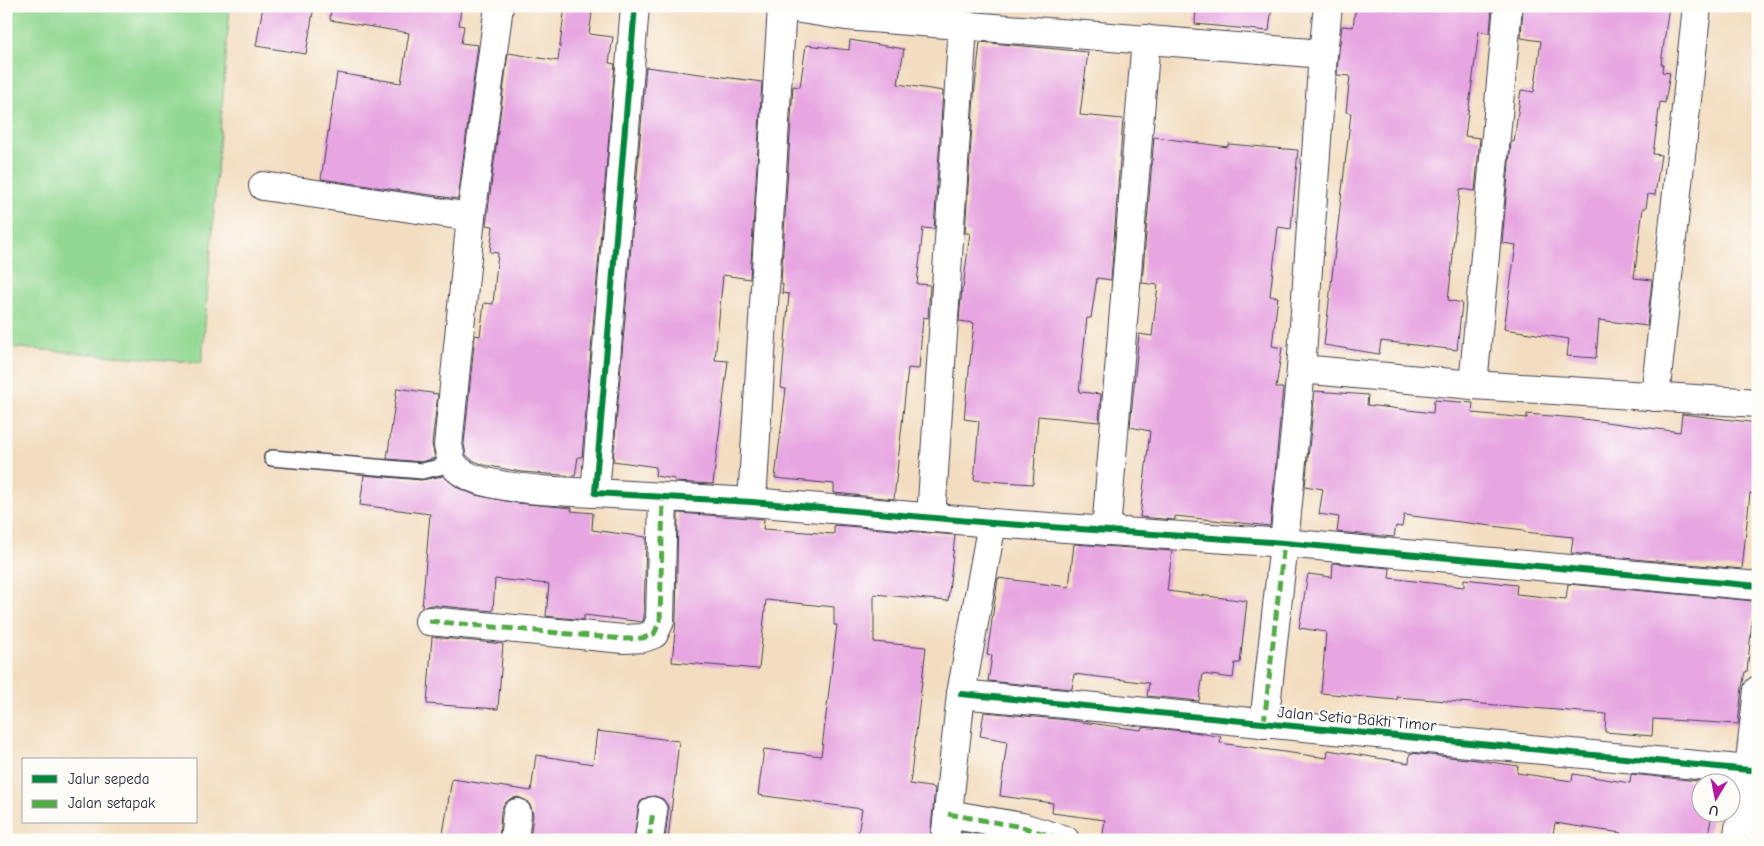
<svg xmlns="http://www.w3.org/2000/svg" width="1764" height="846" font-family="'Comic Neue',sans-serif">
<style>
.green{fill:#92d892;stroke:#5a7d66}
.building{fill:#e7a5e1}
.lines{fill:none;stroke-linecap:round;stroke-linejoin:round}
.lane-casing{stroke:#413e4f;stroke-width:18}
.street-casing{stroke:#413e4f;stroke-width:30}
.lane{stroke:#fff;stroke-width:15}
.street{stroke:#fff;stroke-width:28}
.quiet{stroke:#53aa46;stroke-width:5;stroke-dasharray:10 5;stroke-linecap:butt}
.cycleway-casing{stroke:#fdfcf7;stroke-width:9}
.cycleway{stroke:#00873e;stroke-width:6}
.labels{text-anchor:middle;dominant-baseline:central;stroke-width:4;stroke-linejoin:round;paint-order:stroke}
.street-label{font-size:16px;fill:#22223b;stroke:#fdfcf7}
</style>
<rect width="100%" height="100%" fill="#fdfcf7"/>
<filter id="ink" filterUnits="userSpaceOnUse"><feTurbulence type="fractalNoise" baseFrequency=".02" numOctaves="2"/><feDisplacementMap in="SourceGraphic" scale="10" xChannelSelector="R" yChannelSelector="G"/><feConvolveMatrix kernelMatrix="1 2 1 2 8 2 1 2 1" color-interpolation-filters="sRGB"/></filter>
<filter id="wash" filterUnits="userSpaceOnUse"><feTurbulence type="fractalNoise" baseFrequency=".0096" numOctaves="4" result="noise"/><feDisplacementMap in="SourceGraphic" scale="20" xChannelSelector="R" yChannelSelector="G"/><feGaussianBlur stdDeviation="1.12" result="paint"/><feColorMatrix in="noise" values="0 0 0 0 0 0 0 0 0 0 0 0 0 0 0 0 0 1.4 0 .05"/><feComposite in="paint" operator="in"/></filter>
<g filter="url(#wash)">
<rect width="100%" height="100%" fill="#f3ddc0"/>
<path class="green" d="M 12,6 L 230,6 L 202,363 L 6,347 L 6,87 Z"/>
<g id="blocks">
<g class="building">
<path d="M 263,6 L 314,6 L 306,54 L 256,46 Z"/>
<path d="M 331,6 L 448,6 L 461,8 L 459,25 L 464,26 L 461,43 L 478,45 L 458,199 L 321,179 L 337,73 L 401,83 L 409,33 L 330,20 Z"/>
<path d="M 565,6 L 593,6 L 589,34 L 613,37 L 609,63 L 615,64 L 582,457 L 578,457 L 575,476 L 521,472 L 484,465 L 472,460 L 466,455 L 464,444 L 475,335 L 480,336 L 484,303 L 493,304 L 498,253 L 490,252 L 493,226 L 486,225 L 508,53 L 558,61 Z"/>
<path d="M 1196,6 L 1272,6 L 1269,31 L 1195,24 Z"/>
<path d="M 1356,6 L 1492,6 L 1490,33 L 1479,31 L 1465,136 L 1480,138 L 1475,191 L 1460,189 L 1452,256 L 1453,256 L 1448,300 L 1462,303 L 1457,350 L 1381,341 L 1379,354 L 1324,345 L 1351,113 L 1346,112 L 1350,76 L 1337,75 L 1338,59 L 1342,26 L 1353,27 Z"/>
<path d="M 1523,6 L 1669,6 L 1661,64 L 1663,64 L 1662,72 L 1670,73 L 1665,103 L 1660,102 L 1653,154 L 1661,155 L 1655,195 L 1648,194 L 1646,208 L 1643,208 L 1634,278 L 1652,280 L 1647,326 L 1599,320 L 1596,358 L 1567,356 L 1569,339 L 1504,329 L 1516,245 L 1502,243 L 1511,142 L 1514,142 L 1521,90 L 1534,92 L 1541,41 L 1521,38 Z"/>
<path d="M 850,40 L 904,49 L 898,84 L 943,91 L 934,229 L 923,228 L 917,284 L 930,285 L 928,318 L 923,317 L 919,369 L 908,368 L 894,499 L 834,493 L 834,484 L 775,478 L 786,389 L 781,388 L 789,294 L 782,293 L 783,284 L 781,283 L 793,86 L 800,87 L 806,45 L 849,50 Z"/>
<path d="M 980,42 L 1088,52 L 1080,115 L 1123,119 L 1111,280 L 1097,278 L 1091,318 L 1087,318 L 1079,392 L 1101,394 L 1099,422 L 1038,416 L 1033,484 L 974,480 L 979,421 L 964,419 L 974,323 L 959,321 L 962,288 L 963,288 L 970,233 L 965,233 L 974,96 Z"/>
<path d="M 646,67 L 762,82 L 750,279 L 723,275 L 715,360 L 728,361 L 713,484 L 675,482 L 675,479 L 655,476 L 656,467 L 613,461 Z"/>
<path d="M 1154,137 L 1228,147 L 1228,144 L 1298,150 L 1291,229 L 1278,227 L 1270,296 L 1278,297 L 1272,346 L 1282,348 L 1276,388 L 1283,388 L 1270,526 L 1175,516 L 1175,520 L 1140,517 L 1150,431 L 1130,427 L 1139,334 L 1152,336 L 1158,285 L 1142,283 Z"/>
<path d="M 397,388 L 438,394 L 432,444 L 435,458 L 421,462 L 387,459 Z"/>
<path d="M 1315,391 L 1368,395 L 1367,405 L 1433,413 L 1434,400 L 1473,403 L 1472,413 L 1527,418 L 1527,414 L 1576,418 L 1680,432 L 1682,414 L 1758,423 L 1758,494 L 1750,493 L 1742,569 L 1571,553 L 1573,537 L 1524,532 L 1524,530 L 1404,515 L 1402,527 L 1396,526 L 1394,537 L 1337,532 L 1339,517 L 1319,514 L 1323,489 L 1305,486 Z"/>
<path d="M 364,475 L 421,480 L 443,476 L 458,488 L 475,495 L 517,503 L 572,508 L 571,511 L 593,513 L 592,530 L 646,537 L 644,617 L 643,622 L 584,615 L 584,620 L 546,616 L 549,584 L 495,579 L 493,611 L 430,605 L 422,608 L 430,514 L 360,505 Z"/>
<path d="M 678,513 L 764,519 L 763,529 L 834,534 L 834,525 L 955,535 L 948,601 L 874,594 L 874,642 L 926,647 L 910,784 L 935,788 L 930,840 L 857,840 L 862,809 L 758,795 L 764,749 L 821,756 L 837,625 L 834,625 L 834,607 L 766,600 L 759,669 L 672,662 L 676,621 Z"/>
<path d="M 1074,544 L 1172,551 L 1167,591 L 1247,601 L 1240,663 L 1235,663 L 1233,678 L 1203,674 L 1199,701 L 1147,696 L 1149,683 L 1074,674 L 1072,689 L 988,681 L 992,656 L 987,655 L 998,578 L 1069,587 Z"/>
<path d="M 1333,563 L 1390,568 L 1389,578 L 1464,587 L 1464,579 L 1517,585 L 1516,594 L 1566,599 L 1568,584 L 1754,601 L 1747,672 L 1745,672 L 1742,688 L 1738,724 L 1653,719 L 1652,736 L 1605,732 L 1606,714 L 1397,697 L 1397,700 L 1321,693 L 1326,632 L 1299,628 L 1308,574 L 1332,577 Z"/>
<path d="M 432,637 L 503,644 L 498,709 L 427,704 Z"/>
<path d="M 984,712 L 1067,720 L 1141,730 L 1142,727 L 1194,732 L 1221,737 L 1220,743 L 1327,758 L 1328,750 L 1409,763 L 1410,753 L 1477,760 L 1518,766 L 1517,773 L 1572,781 L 1573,774 L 1630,783 L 1631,774 L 1717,783 L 1702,784 L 1702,814 L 1712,814 L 1707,840 L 1620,840 L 1621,833 L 1555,823 L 1552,840 L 1102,840 L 1105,820 L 1052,813 L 1053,803 L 1000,796 L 1007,741 L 980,736 Z"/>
<path d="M 597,731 L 679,741 L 668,840 L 665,840 L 668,813 L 668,806 L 663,799 L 655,796 L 647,797 L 640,802 L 638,809 L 634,840 L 530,840 L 533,815 L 531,807 L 527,801 L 518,797 L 510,799 L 504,804 L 501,811 L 499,840 L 442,840 L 452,779 L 531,791 L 536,755 L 593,764 Z"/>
<path d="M 962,832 L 996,838 L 996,840 L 961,840 Z"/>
</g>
</g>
</g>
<g filter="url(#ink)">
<use href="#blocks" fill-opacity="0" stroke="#413e4f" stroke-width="1"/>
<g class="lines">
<g class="lane-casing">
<path id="lane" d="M 272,458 L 422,471 L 453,464"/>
</g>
<g class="street-casing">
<g id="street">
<path d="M 499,6 L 471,217 L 448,446 C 450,451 450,460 454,465 C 472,491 563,491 595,493"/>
<path d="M 635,6 L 595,493 L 752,502 L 992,523 L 1284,543 L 1758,586"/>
<path d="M 781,6 L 846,16 L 1323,54 L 1328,6"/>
<path d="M 263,186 L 471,217"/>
<path d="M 1301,369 L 1473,385 L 1758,403"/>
<path d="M 1473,385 L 1508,6"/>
<path d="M 1655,397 L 1697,6"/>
<path d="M 752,502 L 782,6"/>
<path d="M 931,518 L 963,25"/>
<path d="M 1106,531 L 1146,39"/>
<path d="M 429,621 L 624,639 L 643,638 L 654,634 L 660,621 L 663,498"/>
<path d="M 961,694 L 1749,770 L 1758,769"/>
<path d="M 1264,724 L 1284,543 L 1301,369 L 1323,54"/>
<path d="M 948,814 L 1022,827 L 1065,840"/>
<path d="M 514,840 L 517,813"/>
<path d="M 649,840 L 653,811"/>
<path d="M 945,840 L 961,694 L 992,523"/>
<path d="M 1737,840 L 1749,770 L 1758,690"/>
</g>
</g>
<use href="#lane" class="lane"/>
<use href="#street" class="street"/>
<g class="quiet">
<path d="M 429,621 L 624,639 L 643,638 L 654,634 L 660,621 L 663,498"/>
<path d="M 1264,724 L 1284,543"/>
<path d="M 948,814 L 1022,827 L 1065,840"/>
<path d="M 649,840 L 653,811"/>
</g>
<g class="cycleway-casing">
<g id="cycleway">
<path d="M 635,6 L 595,493 L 752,502 L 992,523 L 1284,543 L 1758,586"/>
<path d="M 961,694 L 1749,770 L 1758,769"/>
</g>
</g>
<use href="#cycleway" class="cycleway"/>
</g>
</g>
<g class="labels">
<g class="street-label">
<text transform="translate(1357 719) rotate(5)">Jalan Setia Bakti Timor</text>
</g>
</g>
<rect width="1764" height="846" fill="none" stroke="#fdfcf7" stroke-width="25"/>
<rect x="22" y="758" width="175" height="65" fill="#fdfcf7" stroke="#a5a5ac"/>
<rect x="32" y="775" width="25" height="8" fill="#00873e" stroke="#a5a5ac"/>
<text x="68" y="784" font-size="15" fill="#22223b">Jalur sepeda</text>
<rect x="32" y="800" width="25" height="8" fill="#53aa46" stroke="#a5a5ac"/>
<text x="68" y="808" font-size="15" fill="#22223b">Jalan setapak</text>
<g transform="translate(1716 798) rotate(190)"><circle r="24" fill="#fdfcf7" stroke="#a5a5ac"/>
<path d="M0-4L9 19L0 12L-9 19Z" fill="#b5179e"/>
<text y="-8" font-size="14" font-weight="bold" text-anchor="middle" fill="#22223b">U</text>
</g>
</svg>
